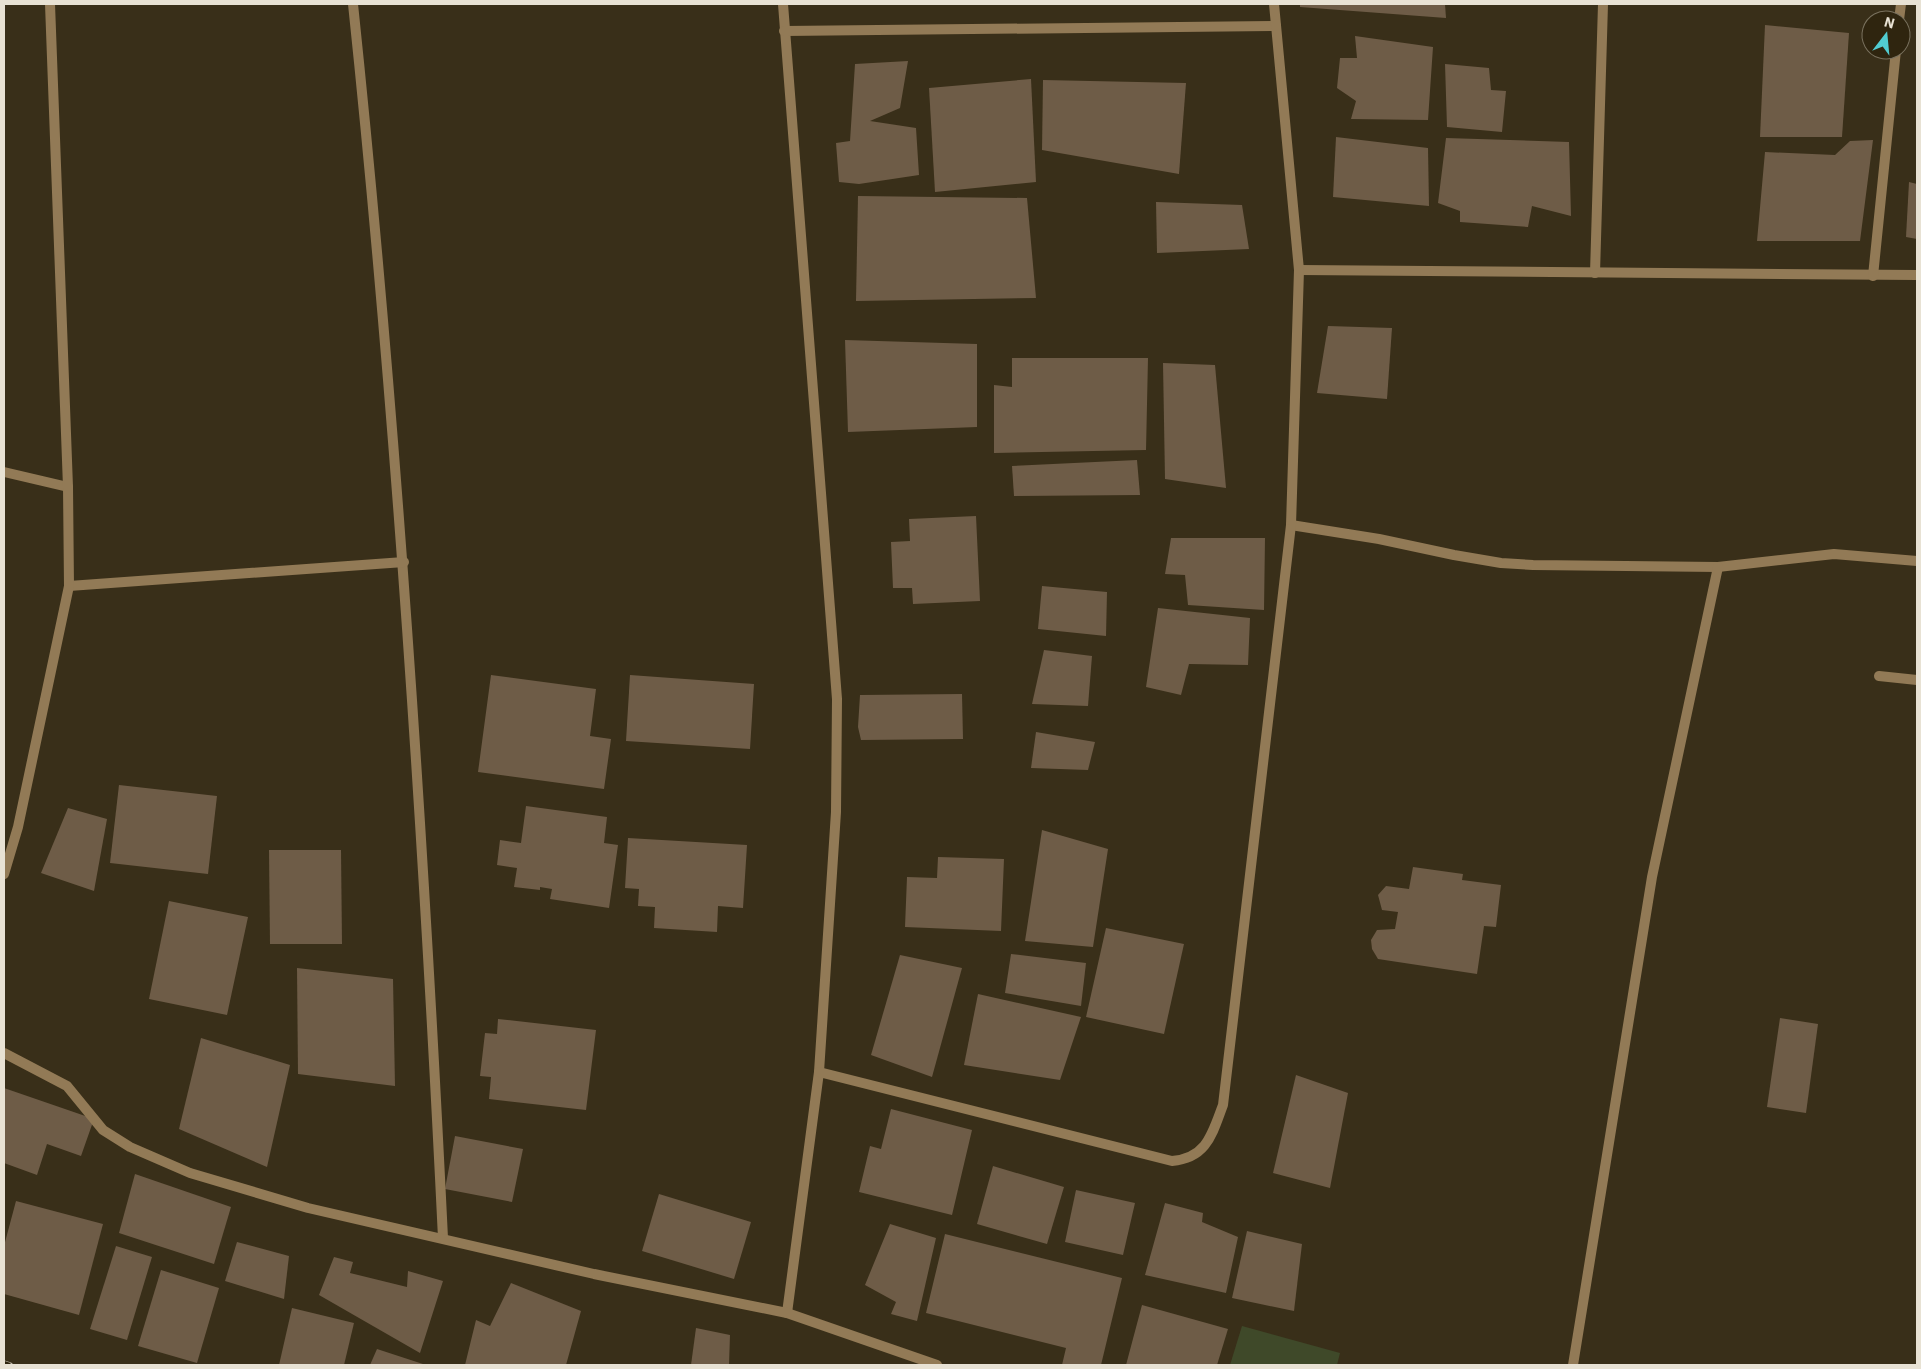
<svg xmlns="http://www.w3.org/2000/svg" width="1921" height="1369" font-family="'IBM Plex Sans',sans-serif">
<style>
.green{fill:#3f4929}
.building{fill:#6e5c47}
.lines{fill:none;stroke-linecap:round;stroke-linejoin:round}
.service{stroke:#927a56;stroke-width:10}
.minor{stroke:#927a56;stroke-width:10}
.rail-casing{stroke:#c4bdad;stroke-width:5.5}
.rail{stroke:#2f250f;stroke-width:4;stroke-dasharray:11;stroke-linecap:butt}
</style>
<rect width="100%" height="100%" fill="#392f19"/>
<path class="green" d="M 1242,1326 L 1340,1353 L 1337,1365 L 1230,1365 Z"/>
<g class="building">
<path d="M 1300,4 L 1445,4 L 1446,18 L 1300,7 Z"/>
<path d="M 1765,25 L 1849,33 L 1842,137 L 1760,137 Z"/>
<path d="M 1355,36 L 1433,47 L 1428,120 L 1351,119 L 1356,101 L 1337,88 L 1340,58 L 1357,58 Z"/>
<path d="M 908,61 L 900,108 L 870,121 L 916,128 L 919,175 L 859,184 L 839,182 L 836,143 L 850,141 L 855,64 Z"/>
<path d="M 1445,64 L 1489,68 L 1491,90 L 1506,91 L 1502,132 L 1447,127 Z"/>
<path d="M 1031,79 L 1036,182 L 935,192 L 929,88 Z"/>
<path d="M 1043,80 L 1186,83 L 1179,174 L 1042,150 Z"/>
<path d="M 1336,137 L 1428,148 L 1429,206 L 1333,197 Z"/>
<path d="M 1446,138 L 1569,142 L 1571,216 L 1532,206 L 1528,227 L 1460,222 L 1460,211 L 1438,203 Z"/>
<path d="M 1873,140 L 1860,241 L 1757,241 L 1765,152 L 1835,155 L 1850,141 Z"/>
<path d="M 1909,182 L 1917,184 L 1917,239 L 1906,237 Z"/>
<path d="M 858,196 L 1027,198 L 1036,298 L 856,301 Z"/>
<path d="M 1156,202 L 1242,205 L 1249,249 L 1157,253 Z"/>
<path d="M 1328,326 L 1392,328 L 1387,399 L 1317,393 Z"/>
<path d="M 845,340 L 977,344 L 977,427 L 848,432 Z"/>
<path d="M 1012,358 L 1148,358 L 1146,450 L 994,453 L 994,385 L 1012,387 Z"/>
<path d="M 1163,363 L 1215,365 L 1226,488 L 1165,479 Z"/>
<path d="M 1137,460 L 1140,495 L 1014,496 L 1012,466 Z"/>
<path d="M 976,516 L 980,601 L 913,604 L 912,588 L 893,588 L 891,542 L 910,541 L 909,519 Z"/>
<path d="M 1171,538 L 1265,538 L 1264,610 L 1188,605 L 1185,575 L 1165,574 Z"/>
<path d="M 1042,586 L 1107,592 L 1106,636 L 1038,629 Z"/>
<path d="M 1158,608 L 1250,618 L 1248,665 L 1189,664 L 1181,695 L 1146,687 Z"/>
<path d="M 1044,650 L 1092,656 L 1088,706 L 1032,704 Z"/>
<path d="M 491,675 L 596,689 L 590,736 L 611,739 L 604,789 L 478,772 Z"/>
<path d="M 630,675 L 754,684 L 750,749 L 626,741 Z"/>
<path d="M 962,694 L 963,739 L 861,740 L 858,727 L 860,695 Z"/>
<path d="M 1036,732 L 1095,742 L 1088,770 L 1031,768 Z"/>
<path d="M 119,785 L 217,796 L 208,874 L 110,863 Z"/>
<path d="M 526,806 L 607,817 L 604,843 L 618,845 L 609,908 L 550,899 L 552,889 L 540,887 L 540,890 L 514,887 L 517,868 L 497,865 L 500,840 L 521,843 Z"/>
<path d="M 68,808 L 107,819 L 94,891 L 41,873 Z"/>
<path d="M 1042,830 L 1108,849 L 1093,947 L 1025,941 Z"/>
<path d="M 628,838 L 747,845 L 743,908 L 718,906 L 717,932 L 654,928 L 655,907 L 638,906 L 639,889 L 625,888 Z"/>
<path d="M 269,850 L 341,850 L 342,944 L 270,944 Z"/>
<path d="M 938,857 L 1004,859 L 1001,931 L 905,927 L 907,877 L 937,878 Z"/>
<path d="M 1413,867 L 1463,874 L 1462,880 L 1501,885 L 1496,927 L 1484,926 L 1477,974 L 1378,959 L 1372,949 L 1371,940 L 1377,930 L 1395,929 L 1398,912 L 1382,910 L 1378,895 L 1386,886 L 1409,889 Z"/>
<path d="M 169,901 L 248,917 L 227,1015 L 149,999 Z"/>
<path d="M 1106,928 L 1184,944 L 1164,1034 L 1086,1017 Z"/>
<path d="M 1011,954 L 1086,963 L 1081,1006 L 1005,993 Z"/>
<path d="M 900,955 L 962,968 L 932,1077 L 871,1055 Z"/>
<path d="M 297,968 L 393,979 L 395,1086 L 298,1074 Z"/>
<path d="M 978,994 L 1081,1017 L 1060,1080 L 964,1065 Z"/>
<path d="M 1780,1018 L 1818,1024 L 1806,1113 L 1767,1107 Z"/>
<path d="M 498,1019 L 596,1030 L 586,1110 L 489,1099 L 491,1077 L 480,1076 L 485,1033 L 497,1034 Z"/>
<path d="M 201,1038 L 290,1065 L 267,1167 L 179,1129 Z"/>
<path d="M 1296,1075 L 1348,1093 L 1330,1188 L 1273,1173 Z"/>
<path d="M 4,1088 L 94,1119 L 81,1156 L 47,1144 L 37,1175 L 4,1163 Z"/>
<path d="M 891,1109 L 972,1130 L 952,1215 L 859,1192 L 870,1146 L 881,1149 Z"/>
<path d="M 455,1136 L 523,1149 L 512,1202 L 445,1189 Z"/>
<path d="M 993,1166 L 1064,1187 L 1047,1244 L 977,1224 Z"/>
<path d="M 135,1174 L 231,1207 L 214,1264 L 119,1233 Z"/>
<path d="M 1076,1190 L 1135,1203 L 1123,1255 L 1065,1242 Z"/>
<path d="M 659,1194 L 751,1222 L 734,1279 L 642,1251 Z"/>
<path d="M 16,1201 L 103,1224 L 79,1315 L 4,1294 L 4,1246 Z"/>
<path d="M 1165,1203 L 1203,1213 L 1202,1222 L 1238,1237 L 1226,1293 L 1145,1275 Z"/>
<path d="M 890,1224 L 936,1238 L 917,1321 L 891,1314 L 896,1302 L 865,1285 Z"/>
<path d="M 1247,1231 L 1302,1244 L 1294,1311 L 1232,1298 Z"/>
<path d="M 945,1234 L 1122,1278 L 1101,1365 L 1062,1365 L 1066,1348 L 926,1313 Z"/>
<path d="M 237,1242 L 289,1256 L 284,1299 L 225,1281 Z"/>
<path d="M 116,1246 L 152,1257 L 127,1340 L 90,1329 Z"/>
<path d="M 334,1257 L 353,1262 L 350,1273 L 407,1287 L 408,1271 L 443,1281 L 420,1353 L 319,1295 Z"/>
<path d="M 161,1270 L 219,1288 L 197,1363 L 138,1346 Z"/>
<path d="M 511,1283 L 581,1311 L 566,1365 L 465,1365 L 476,1320 L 490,1326 Z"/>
<path d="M 1142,1305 L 1228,1329 L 1217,1365 L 1126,1365 Z"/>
<path d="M 292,1308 L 354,1323 L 344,1365 L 279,1365 Z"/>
<path d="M 696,1328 L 730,1335 L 729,1365 L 691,1365 Z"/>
<path d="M 377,1349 L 426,1365 L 370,1365 Z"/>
</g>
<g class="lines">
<path class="service" d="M 4,472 L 68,487"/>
<g class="minor">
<path d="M 353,4 C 396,414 423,826 443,1238"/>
<path d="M 783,4 L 837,699 L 836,812 L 819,1072 L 787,1313"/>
<path d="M 1899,20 L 1901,4"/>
<path d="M 784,31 L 1276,26"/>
<path d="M 1299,270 L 1917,275"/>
<path d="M 1595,273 L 1603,4"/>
<path d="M 1873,276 L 1896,50"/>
<path d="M 1291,525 L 1379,539 L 1454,555 L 1501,563 L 1533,565 L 1718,567 L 1834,554 L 1917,561"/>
<path d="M 69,586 L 404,562"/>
<path d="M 1879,676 L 1917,680"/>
<path d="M 4,874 L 18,827 L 69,586 L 68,487 L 50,4"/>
<path d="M 4,1053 L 67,1086 L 103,1130 L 130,1147 L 190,1173 L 308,1208 L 594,1274 L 787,1313 L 937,1365"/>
<path d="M 819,1072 L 1172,1161 C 1207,1158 1212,1134 1223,1105 L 1291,525 L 1299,270 L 1274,4"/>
<path d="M 1573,1365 L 1652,877 L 1718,567"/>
</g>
<g class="rail-casing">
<path id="rail" d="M 4,1363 L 10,1365"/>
</g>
<use href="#rail" class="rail"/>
</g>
<rect width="1921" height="1369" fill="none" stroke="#e8e2d4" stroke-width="10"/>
<g transform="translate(1886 35) rotate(16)"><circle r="24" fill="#2f250f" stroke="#79715e"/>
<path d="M0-4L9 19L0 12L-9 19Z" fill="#51ccd1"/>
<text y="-8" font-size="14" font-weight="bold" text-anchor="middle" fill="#e8e2d4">N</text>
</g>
</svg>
